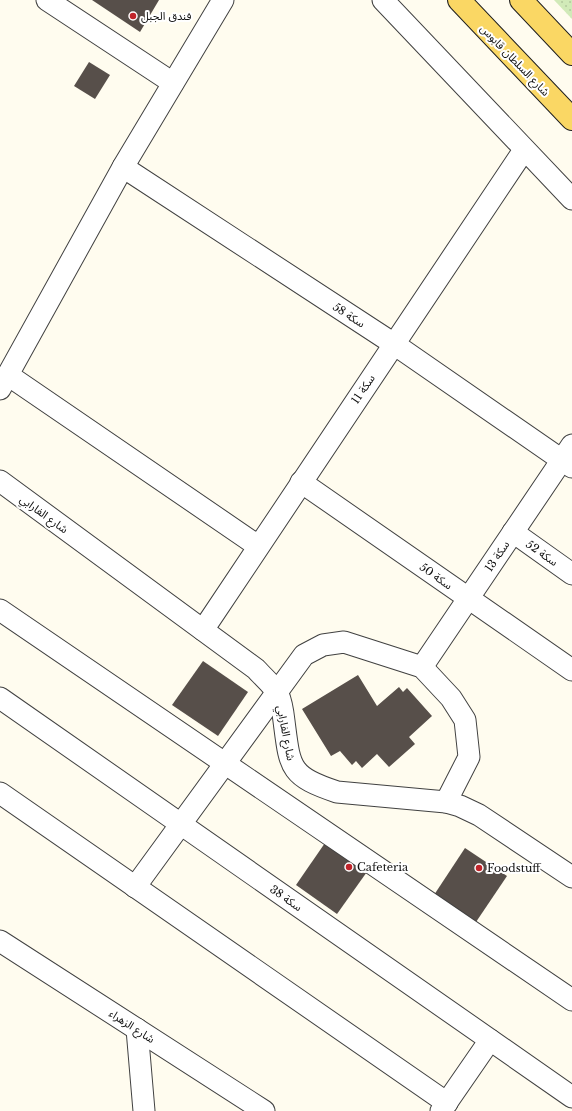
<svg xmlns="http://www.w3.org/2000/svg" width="572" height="1111" font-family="'Libre Baskerville','Noto Sans Arabic',serif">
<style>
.grass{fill:url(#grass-dots)}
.building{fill:#574f4a}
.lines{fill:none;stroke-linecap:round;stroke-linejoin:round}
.minor-casing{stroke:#414141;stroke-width:23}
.major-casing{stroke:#1f1f1f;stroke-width:24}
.minor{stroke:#fff;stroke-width:21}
.major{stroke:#fad764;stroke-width:22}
.poi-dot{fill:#c0242a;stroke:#fff;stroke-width:1.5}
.labels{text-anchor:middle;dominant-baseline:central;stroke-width:4;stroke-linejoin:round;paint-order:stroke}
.poi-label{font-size:11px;fill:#0e0e0e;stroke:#fff;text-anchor:start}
.street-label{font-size:11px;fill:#0e0e0e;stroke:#fff}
</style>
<defs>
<pattern id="grass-dots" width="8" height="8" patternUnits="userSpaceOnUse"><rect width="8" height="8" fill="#d1eab8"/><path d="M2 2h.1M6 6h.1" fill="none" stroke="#b2c89d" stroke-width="1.8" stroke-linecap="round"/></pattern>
</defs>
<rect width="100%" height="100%" fill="#fffcef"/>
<path class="grass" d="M 554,0 L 572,0 L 572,19 Z"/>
<g class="building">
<path d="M 92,0 L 159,0 L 140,32 Z"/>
<path d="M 89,62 L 110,75 L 95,99 L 74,86 Z"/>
<path d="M 203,661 L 248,692 L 218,736 L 172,705 Z"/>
<path d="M 358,675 L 377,706 L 399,687 L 403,692 L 407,688 L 432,716 L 409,737 L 415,744 L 389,767 L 377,754 L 362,768 L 356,761 L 352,765 L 340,751 L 331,756 L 302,709 Z"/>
<path d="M 327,840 L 369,869 L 337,914 L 296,885 Z"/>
<path d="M 465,848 L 507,876 L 476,922 L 434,895 Z"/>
</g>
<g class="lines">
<g class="minor-casing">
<g id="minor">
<path d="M 47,0 L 173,83"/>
<path d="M 383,0 L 572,199"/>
<path d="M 123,167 L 394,344 L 572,467"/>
<path d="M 8,375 L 258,546"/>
<path d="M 0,389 L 123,167 L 223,0"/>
<path d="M 0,481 L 256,669 C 263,677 273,685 278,694 C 282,703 283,712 284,721 C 290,768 289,776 337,792 L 446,802 L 460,806 L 479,815 L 572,877"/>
<path d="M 301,482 L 572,670"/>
<path d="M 513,532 L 572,574"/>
<path d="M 0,610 L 572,1000"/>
<path d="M 203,630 L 524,150"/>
<path d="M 422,667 L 572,445"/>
<path d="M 0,698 L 572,1097"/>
<path d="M 0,793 L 447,1103"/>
<path d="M 135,887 L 304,655 L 323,645 L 344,642 L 422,667 L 451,698 L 465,720 L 469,757 L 446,802"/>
<path d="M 0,941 L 264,1111"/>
<path d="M 137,1029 L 144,1111"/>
<path d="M 441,1111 L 490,1040"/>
</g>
</g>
<g class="major-casing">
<g id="major">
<path d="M 459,0 L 572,119"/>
<path d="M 521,0 L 572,54"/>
</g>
</g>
<use href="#minor" class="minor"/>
<use href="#major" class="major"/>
</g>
<g class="poi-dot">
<circle cx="133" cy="16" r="4"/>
<circle cx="349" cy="867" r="4"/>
<circle cx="479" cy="868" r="4"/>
</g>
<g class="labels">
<g class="poi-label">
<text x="141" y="16">فندق الجبل</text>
<text x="357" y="867">Cafeteria</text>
<text x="487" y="868">Foodstuff</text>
</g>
<g class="street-label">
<text transform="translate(515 60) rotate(46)">شارع السلطان قابوس</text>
<text transform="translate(349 315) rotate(33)">سكة 58</text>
<text transform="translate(363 389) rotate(-56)">سكة 11</text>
<text transform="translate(44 514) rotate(36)">شارع الفارابي</text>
<text transform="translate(542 553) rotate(35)">سكة 52</text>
<text transform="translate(497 556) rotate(-56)">سكة 13</text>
<text transform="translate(436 576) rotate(35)">سكة 50</text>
<text transform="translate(286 733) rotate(79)">شارع الفارابي</text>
<text transform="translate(286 898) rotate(35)">سكة 38</text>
<text transform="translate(132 1026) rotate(33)">شارع الزهراء</text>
</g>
</g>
</svg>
